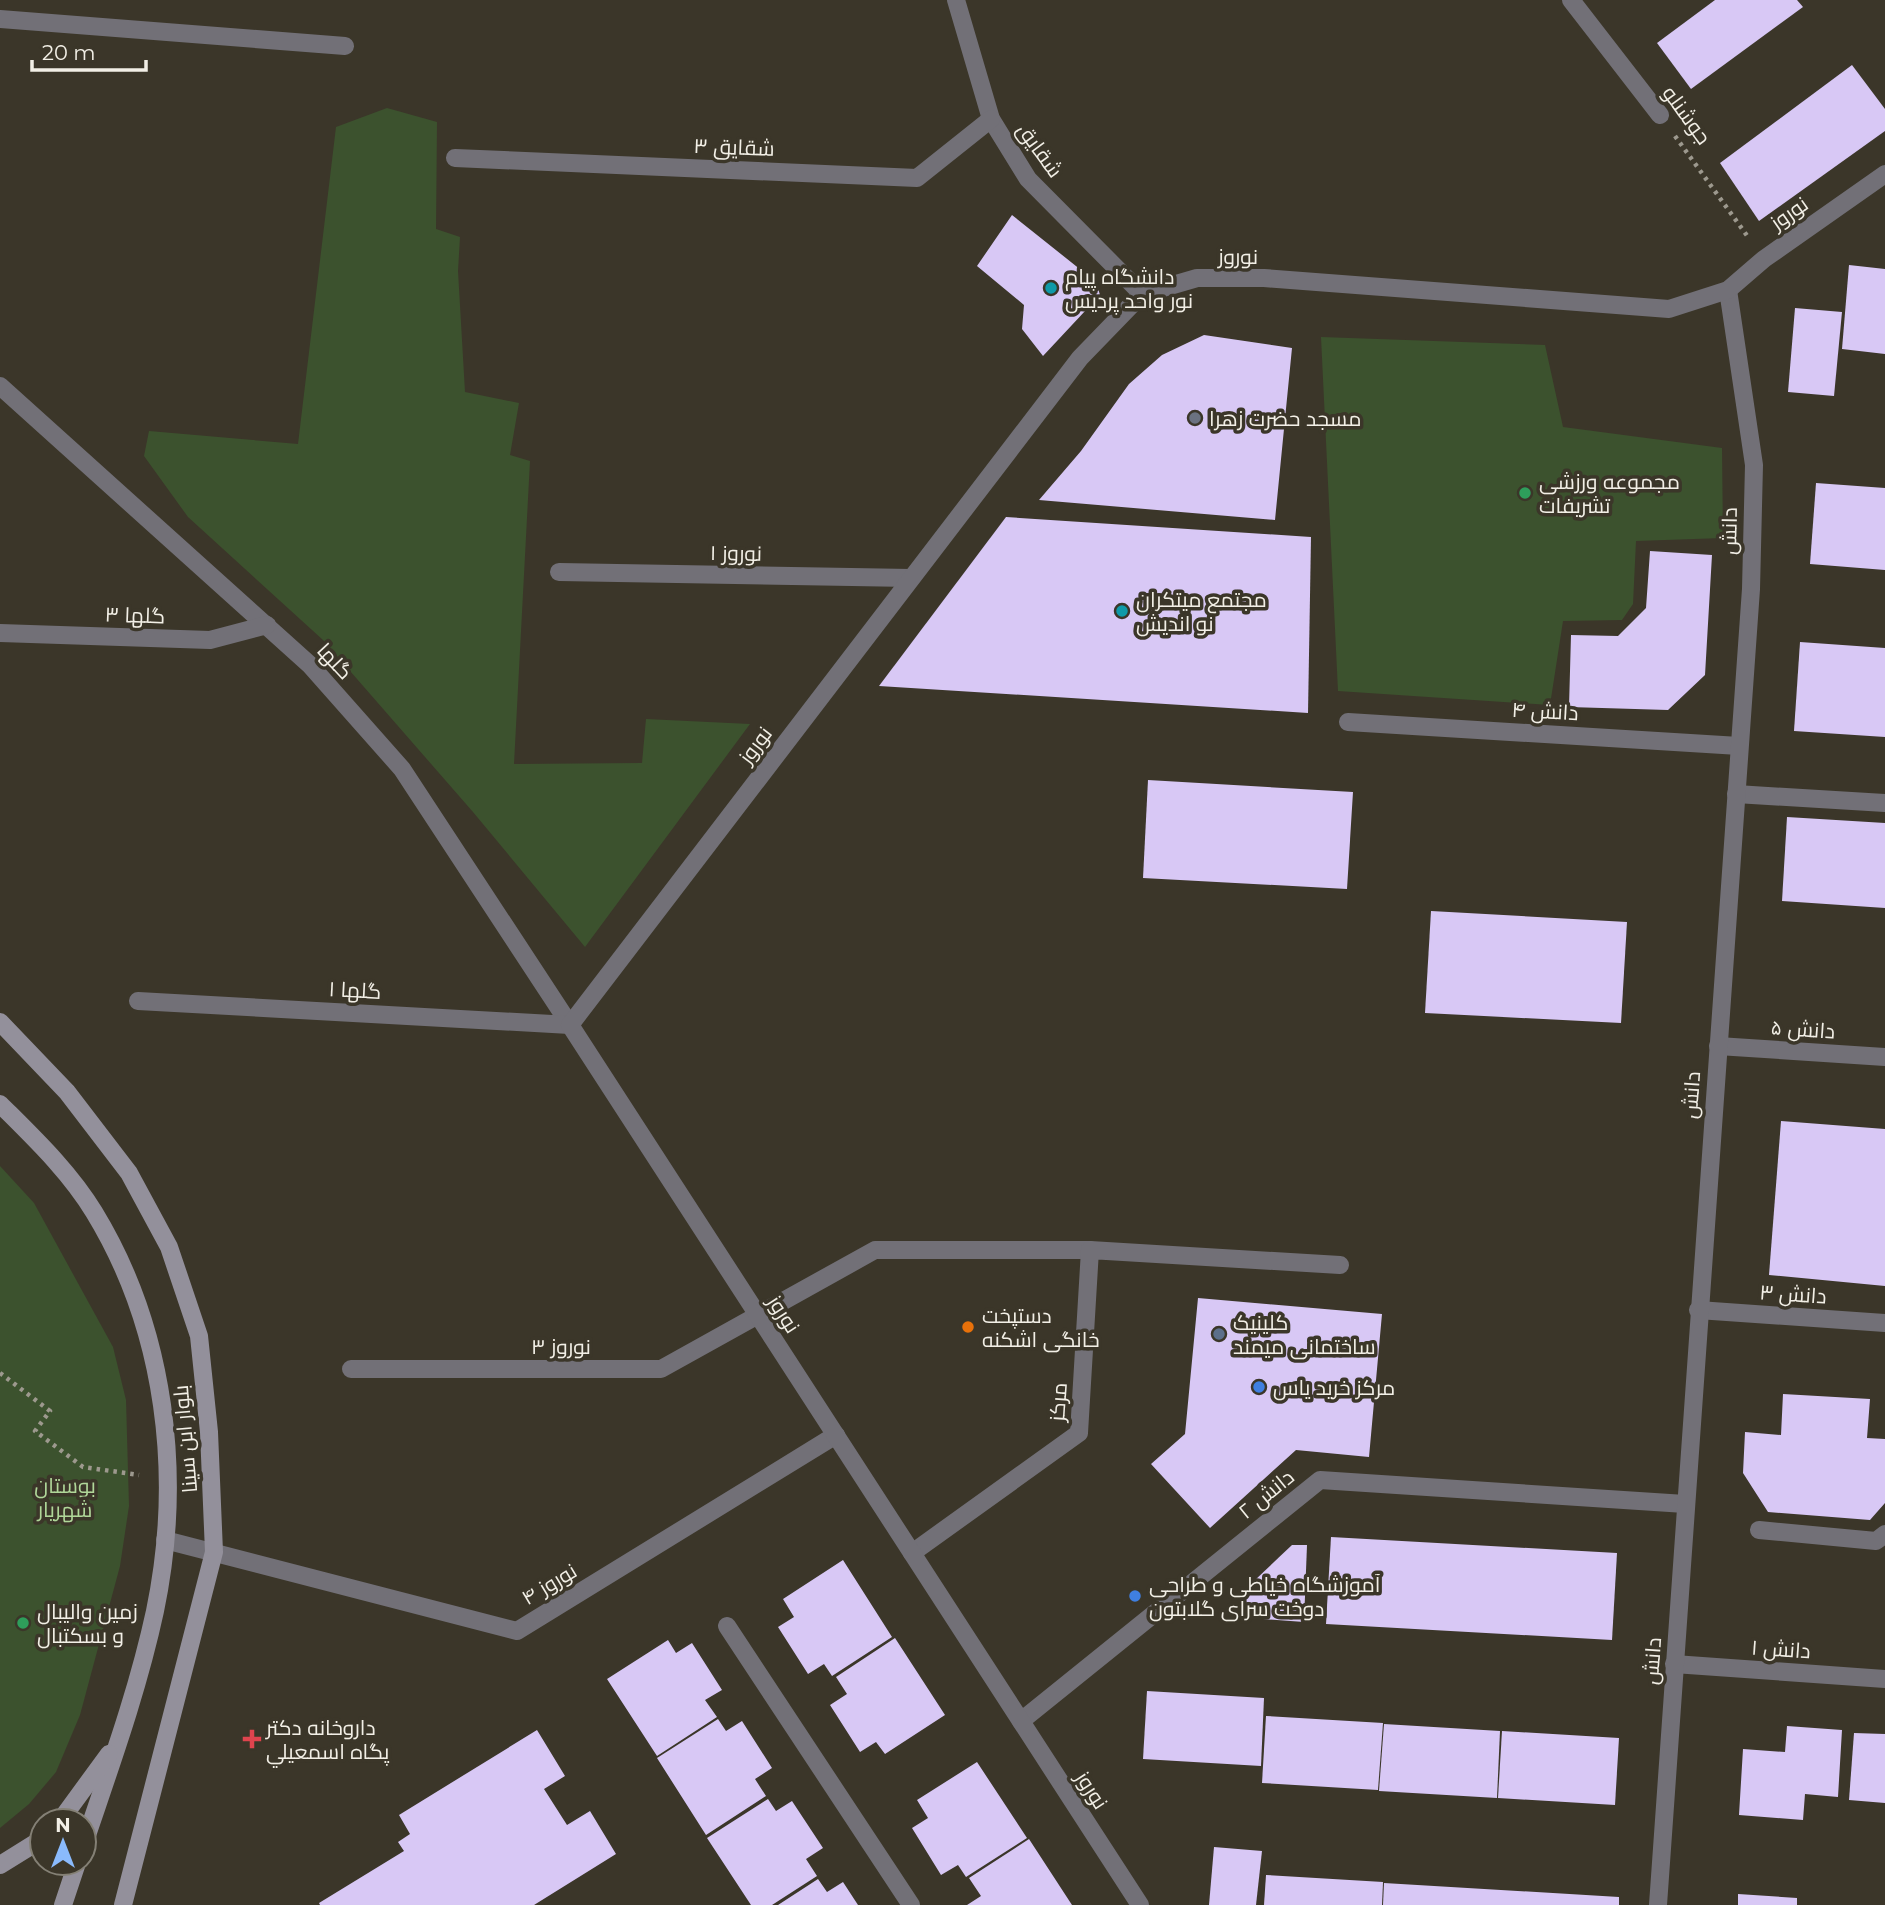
<svg xmlns="http://www.w3.org/2000/svg" width="1885" height="1905" font-family="Montserrat,Cairo,sans-serif">
<style>
.green{fill:#3c522e}
.building{fill:#d8c8f5}
.lines{fill:none;stroke-linecap:round;stroke-linejoin:round}
.path{stroke:#9d998e;stroke-width:4.5;stroke-dasharray:3.5 5;stroke-linecap:butt}
.minor{stroke:#727077;stroke-width:18}
.tertiary{stroke:#727077;stroke-width:18}
.secondary{stroke:#93909b;stroke-width:18}
.culture-dot{fill:#0f9aa8;stroke:#3b3629;stroke-width:2.5}
.worship-dot{fill:#6b7280;stroke:#3b3629;stroke-width:2.5}
.leisure-dot{fill:#2e9e5b;stroke:#3b3629;stroke-width:2.5}
.food-dot{fill:#e8710a;stroke:#3b3629;stroke-width:2.5}
.service-dot{fill:#5c6f8a;stroke:#3b3629;stroke-width:2.5}
.shop-dot{fill:#3f7fe0;stroke:#3b3629;stroke-width:2.5}
.health-dot{fill:#e0444e;stroke:#3b3629;stroke-width:2.5}
.labels{text-anchor:middle;dominant-baseline:central;stroke-width:7;stroke-linejoin:round;paint-order:stroke}
.street-label{font-size:21px;fill:#f2efe6;stroke:#3b3629}
.poi-label{font-size:21px;fill:#f2efe6;stroke:#3b3629;text-anchor:start}
.park-label{font-size:21px;fill:#b0d799;stroke:#3b3629}
</style>
<rect width="100%" height="100%" fill="#3b3629"/>
<g class="green">
<path d="M 387,108 L 437,122 L 436,229 L 460,237 L 458,271 L 465,392 L 519,403 L 510,455 L 530,461 L 514,764 L 642,763 L 646,719 L 750,724 L 585,947 L 473,812 L 323,640 L 188,517 L 144,456 L 149,431 L 298,444 L 336,127 Z"/>
<path d="M 1321,337 L 1545,345 L 1563,427 L 1722,448 L 1723,538 L 1636,541 L 1633,604 L 1622,620 L 1563,621 L 1550,705 L 1338,691 Z"/>
<path d="M 0,1166 L 34,1203 L 113,1347 L 126,1400 L 129,1506 L 120,1566 L 80,1715 L 56,1772 L 29,1804 L 0,1828 Z"/>
</g>
<g class="building">
<path d="M 1715,0 L 1797,0 L 1803,7 L 1691,89 L 1657,43 Z"/>
<path d="M 1852,65 L 1885,109 L 1885,131 L 1759,221 L 1720,163 Z"/>
<path d="M 1012,215 L 1096,282 L 1100,295 L 1043,356 L 1022,329 L 1024,305 L 977,266 Z"/>
<path d="M 1849,265 L 1885,269 L 1885,354 L 1842,349 Z"/>
<path d="M 1795,308 L 1842,312 L 1834,396 L 1788,392 Z"/>
<path d="M 1204,335 L 1292,348 L 1275,520 L 1039,500 L 1081,451 L 1129,384 L 1162,355 Z"/>
<path d="M 1816,483 L 1885,488 L 1885,570 L 1810,564 Z"/>
<path d="M 1006,517 L 1311,537 L 1308,713 L 879,686 Z"/>
<path d="M 1650,551 L 1712,555 L 1705,675 L 1668,710 L 1569,707 L 1571,635 L 1618,636 L 1646,608 Z"/>
<path d="M 1800,642 L 1885,648 L 1885,737 L 1794,731 Z"/>
<path d="M 1148,780 L 1353,792 L 1347,889 L 1143,878 Z"/>
<path d="M 1787,817 L 1885,823 L 1885,908 L 1782,901 Z"/>
<path d="M 1431,911 L 1627,922 L 1621,1023 L 1425,1013 Z"/>
<path d="M 1781,1121 L 1885,1129 L 1885,1286 L 1769,1275 Z"/>
<path d="M 1198,1298 L 1382,1314 L 1369,1457 L 1296,1450 L 1210,1528 L 1151,1464 L 1185,1434 Z"/>
<path d="M 1783,1394 L 1870,1399 L 1867,1438 L 1885,1439 L 1885,1503 L 1870,1520 L 1768,1512 L 1743,1473 L 1745,1432 L 1781,1435 Z"/>
<path d="M 1331,1537 L 1617,1553 L 1612,1640 L 1326,1624 Z"/>
<path d="M 1292,1545 L 1307,1545 L 1304,1622 L 1263,1619 L 1236,1598 Z"/>
<path d="M 843,1560 L 892,1637 L 832,1676 L 824,1664 L 808,1674 L 778,1627 L 794,1617 L 783,1599 Z"/>
<path d="M 895,1638 L 945,1715 L 885,1754 L 876,1742 L 860,1752 L 830,1705 L 847,1694 L 836,1677 Z"/>
<path d="M 668,1640 L 676,1653 L 692,1643 L 722,1690 L 705,1700 L 717,1717 L 657,1756 L 607,1679 Z"/>
<path d="M 1147,1691 L 1264,1698 L 1261,1766 L 1143,1759 Z"/>
<path d="M 1266,1716 L 1383,1723 L 1378,1790 L 1262,1783 Z"/>
<path d="M 718,1719 L 726,1731 L 742,1721 L 772,1768 L 755,1779 L 766,1796 L 706,1835 L 657,1758 Z"/>
<path d="M 1384,1724 L 1500,1731 L 1497,1798 L 1379,1791 Z"/>
<path d="M 1787,1726 L 1842,1730 L 1838,1797 L 1805,1794 L 1803,1820 L 1739,1815 L 1743,1749 L 1785,1752 Z"/>
<path d="M 537,1730 L 565,1776 L 544,1789 L 567,1825 L 590,1811 L 616,1854 L 534,1905 L 320,1905 L 319,1903 L 404,1851 L 398,1842 L 410,1834 L 399,1815 Z"/>
<path d="M 1502,1731 L 1619,1738 L 1615,1805 L 1498,1798 Z"/>
<path d="M 1854,1733 L 1885,1734 L 1885,1803 L 1849,1800 Z"/>
<path d="M 977,1762 L 1027,1838 L 966,1877 L 958,1865 L 941,1875 L 912,1828 L 928,1818 L 917,1800 Z"/>
<path d="M 768,1799 L 776,1811 L 792,1801 L 823,1848 L 806,1859 L 817,1876 L 772,1905 L 751,1905 L 707,1838 Z"/>
<path d="M 1029,1839 L 1072,1905 L 967,1905 L 981,1896 L 969,1878 Z"/>
<path d="M 1214,1847 L 1262,1851 L 1256,1905 L 1209,1905 Z"/>
<path d="M 1266,1875 L 1383,1882 L 1382,1905 L 1264,1905 Z"/>
<path d="M 818,1879 L 827,1892 L 843,1882 L 858,1905 L 778,1905 Z"/>
<path d="M 1384,1883 L 1619,1897 L 1619,1905 L 1383,1905 Z"/>
<path d="M 1738,1894 L 1797,1898 L 1797,1905 L 1738,1905 Z"/>
</g>
<g class="lines">
<g class="path">
<path d="M 1675,136 L 1748,237"/>
<path d="M 0,1373 L 50,1411 L 35,1431 L 83,1467 L 139,1475"/>
</g>
<g class="minor">
<path d="M 956,0 L 991,119 L 1028,179 L 1142,294"/>
<path d="M 1571,0 L 1660,115"/>
<path d="M 0,19 L 345,46"/>
<path d="M 455,158 L 917,178 L 991,119"/>
<path d="M 0,386 L 310,665 L 402,769 L 570,1025"/>
<path d="M 559,572 L 911,578"/>
<path d="M 0,633 L 210,640 L 267,625"/>
<path d="M 1348,722 L 1739,746"/>
<path d="M 1736,794 L 1885,803"/>
<path d="M 138,1001 L 570,1025"/>
<path d="M 1718,1046 L 1885,1057"/>
<path d="M 1698,1310 L 1885,1323"/>
<path d="M 351,1369 L 661,1369 L 875,1250 L 1090,1250"/>
<path d="M 1759,1530 L 1876,1541 L 1885,1534"/>
<path d="M 912,1553 L 1079,1433 L 1090,1250 L 1340,1265"/>
<path d="M 727,1626 L 911,1905"/>
<path d="M 1674,1664 L 1885,1679"/>
<path d="M 1021,1721 L 1320,1480 L 1685,1504"/>
<path d="M 1658,1905 L 1751,589 L 1754,465 L 1728,290"/>
</g>
<g class="tertiary">
<path d="M 165,1540 L 517,1631 L 836,1435"/>
<path d="M 1140,1905 L 570,1025 L 1080,358 L 1142,294 L 1197,278 L 1264,278 L 1669,309 L 1728,290 L 1764,259 L 1885,174"/>
</g>
<g class="secondary">
<path d="M 0,1022 L 67,1092 L 129,1173 L 169,1247 L 199,1336 L 209,1432 L 214,1552 L 123,1905"/>
<path d="M 0,1104 C 34,1138 69,1171 94,1212 C 166,1330 183,1476 155,1611 C 138,1690 110,1767 84,1844"/>
<path d="M 60,1821 L 109,1754"/>
<path d="M 0,1865 L 42,1839"/>
<path d="M 63,1905 L 77,1863"/>
</g>
</g>
<g class="culture-dot">
<circle cx="1051" cy="288" r="7"/>
<circle cx="1122" cy="611" r="7"/>
</g>
<circle class="worship-dot" cx="1195" cy="418" r="7"/>
<g class="leisure-dot">
<circle cx="1525" cy="493" r="7"/>
<circle cx="23" cy="1623" r="7"/>
</g>
<circle class="food-dot" cx="968" cy="1327" r="7"/>
<circle class="service-dot" cx="1219" cy="1334" r="7"/>
<g class="shop-dot">
<circle cx="1259" cy="1387" r="7"/>
<circle cx="1135" cy="1596" r="7"/>
</g>
<path class="health-dot" d="M248.5 1728.5h7v7h7v7h-7v7h-7v-7h-7v-7h7z"/>
<g class="labels">
<g class="street-label">
<text transform="translate(1687 115) rotate(54)">جوشنلو</text>
<text transform="translate(734 147) rotate(2)">شقایق ۳</text>
<text transform="translate(1040 150) rotate(54)">شقایق</text>
<text transform="translate(1789 213) rotate(-35)">نوروز</text>
<text x="1238" y="256">نوروز</text>
<text transform="translate(1729 531) rotate(-89)">دانش</text>
<text transform="translate(736 553) rotate(1)">نوروز ۱</text>
<text transform="translate(135 615) rotate(2)">گلها ۳</text>
<text transform="translate(335 661) rotate(47)">گلها</text>
<text transform="translate(1545 711) rotate(3)">دانش ۴</text>
<text transform="translate(755 745) rotate(-53)">نوروز</text>
<text transform="translate(355 990) rotate(3)">گلها ۱</text>
<text transform="translate(1803 1029) rotate(4)">دانش ۵</text>
<text transform="translate(1691 1095) rotate(-86)">دانش</text>
<text transform="translate(1793 1294) rotate(4)">دانش ۳</text>
<text transform="translate(784 1314) rotate(57)">نوروز</text>
<text x="561" y="1346">نوروز ۳</text>
<text transform="translate(1058 1402) rotate(-86)">مرکز</text>
<text transform="translate(185 1439) rotate(-95)">بلوار ابن سینا</text>
<text transform="translate(1266 1494) rotate(-39)">دانش ۲</text>
<text transform="translate(549 1584) rotate(-31)">نوروز ۴</text>
<text transform="translate(1781 1649) rotate(4)">دانش ۱</text>
<text transform="translate(1652 1661) rotate(-86)">دانش</text>
<text transform="translate(1092 1790) rotate(57)">نوروز</text>
</g>
<g class="poi-label">
<text x="1065" y="276">دانشگاه پیام<tspan x="1065" dy="24">نور واحد پردیس</tspan></text>
<text x="1209" y="418">مسجد حضرت زهرا</text>
<text x="1539" y="481">مجموعه ورزشی<tspan x="1539" dy="24">تشریفات</tspan></text>
<text x="1136" y="599">مجتمع میتکران<tspan x="1136" dy="24">نو اندیش</tspan></text>
<text x="982" y="1315">دستپخت<tspan x="982" dy="24">خانگی اشکنه</tspan></text>
<text x="1233" y="1322">کلینیک<tspan x="1233" dy="24">ساختمانی میمند</tspan></text>
<text x="1273" y="1387">مرکز خرید یاس</text>
<text x="1149" y="1584">آموزشگاه خیاطی و طراحی<tspan x="1149" dy="24">دوخت سرای گلابتون</tspan></text>
<text x="37" y="1611">زمین والیبال<tspan x="37" dy="24">و بسکتبال</tspan></text>
<text x="266" y="1727">داروخانه دكتر<tspan x="266" dy="24">پگاه اسمعيلي</tspan></text>
</g>
<g class="park-label">
<text x="65" y="1485">بوستان<tspan x="65" dy="24">شهریار</tspan></text>
</g>
</g>
<g transform="translate(63 1842)"><circle r="33" fill="#3b3629" stroke="#848075" stroke-width="2"/>
<path d="M0-5L12 26L0 18L-12 26Z" fill="#8abafc"/>
<text y="-10" font-size="19" font-weight="bold" text-anchor="middle" fill="#f2efe6">N</text>
</g>
<path d="M32 60v10h114v-10" fill="none" stroke="#f2efe6" stroke-width="3.5"/>
<text x="42" y="60" font-size="21" fill="#f2efe6" stroke="#3b3629" stroke-width="5" paint-order="stroke">20 m</text>
</svg>
